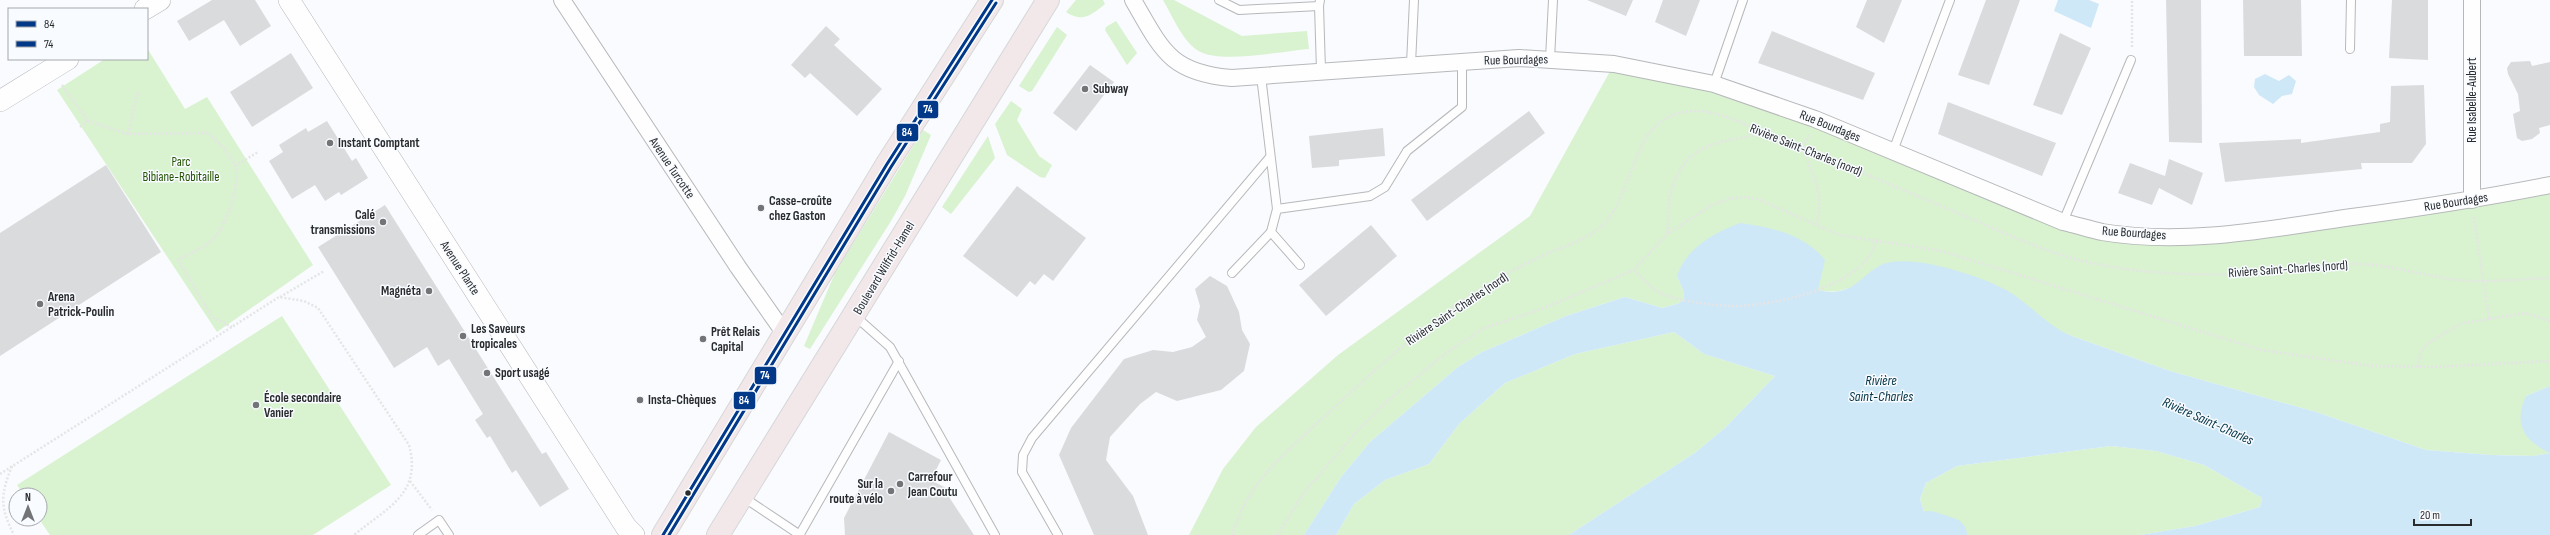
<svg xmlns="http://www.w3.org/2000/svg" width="2550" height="535" font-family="'Sofia Sans Condensed',sans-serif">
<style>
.green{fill:#d9f2d0}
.water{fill:#cee8f8}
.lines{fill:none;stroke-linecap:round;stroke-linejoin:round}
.river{stroke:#cee8f8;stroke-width:34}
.building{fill:#dadbdd}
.service-casing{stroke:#b6b8ba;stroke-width:10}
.minor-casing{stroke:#b6b8ba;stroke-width:18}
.tertiary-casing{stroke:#b6b8ba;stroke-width:22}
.primary-casing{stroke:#d6d7d9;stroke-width:24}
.path{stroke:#e5e5e6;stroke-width:2.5;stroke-dasharray:2 2;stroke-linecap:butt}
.service{stroke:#fefeff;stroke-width:8}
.minor{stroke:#fefeff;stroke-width:16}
.tertiary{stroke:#fefeff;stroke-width:21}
.primary{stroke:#f2e8ea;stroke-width:22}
.bus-1-casing{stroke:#f8fbff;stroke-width:6}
.bus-2-casing{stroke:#f8fbff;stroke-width:6}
.bus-1{stroke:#013888;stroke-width:3}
.bus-2{stroke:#013888;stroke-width:3}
.poi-dot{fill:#727476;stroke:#f8fbff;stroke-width:1.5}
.bus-dot{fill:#292b2d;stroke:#f8fbff;stroke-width:1.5}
.labels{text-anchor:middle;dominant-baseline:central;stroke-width:3;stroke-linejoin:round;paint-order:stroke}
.street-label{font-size:13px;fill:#292b2d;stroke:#f8fbff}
.poi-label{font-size:13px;font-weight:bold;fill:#292b2d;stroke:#f8fbff;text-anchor:start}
.park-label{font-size:13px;fill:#235400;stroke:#f8fbff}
.water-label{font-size:14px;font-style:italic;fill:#013246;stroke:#f8fbff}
.line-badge{stroke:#f8fbff;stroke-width:1.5}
.badge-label{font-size:11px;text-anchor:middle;font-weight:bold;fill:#fff}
</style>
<rect width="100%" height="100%" fill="#f9fbfe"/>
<g class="green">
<path d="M 1076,0 L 1103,0 L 1105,4 C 1091,15 1083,23 1066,12 Z"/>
<path d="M 1163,0 L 1174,0 L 1242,36 L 1307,31 L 1309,49 C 1282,51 1219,65 1197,50 C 1182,40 1172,15 1163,0 Z"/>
<path d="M 1116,21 L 1137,53 L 1127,65 L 1105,30 L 1106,27 Z"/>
<path d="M 1057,27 L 1067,35 L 1032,91 L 1029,92 L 1019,86 Z"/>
<path d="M 147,48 L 185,109 L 207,97 L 313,265 L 217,332 L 57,90 L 105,59 L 147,59 Z"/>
<path d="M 1614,64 L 1680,75 L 2063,222 L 2188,236 L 2550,185 L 2550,386 L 2526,396 L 2550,453 L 2533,456 L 2491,455 L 2426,450 L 2316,412 L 2170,371 L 2072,336 L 2057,330 L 2008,291 L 1855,285 C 1843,292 1831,293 1817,290 L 1819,279 L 1677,276 L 1683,290 L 1684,300 L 1677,304 L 1662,308 L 1625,297 L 1566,316 L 1482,352 L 1458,367 L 1370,442 L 1341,477 L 1304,535 L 1189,535 L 1223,469 L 1256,427 L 1338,355 L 1530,216 Z"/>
<path d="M 1011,101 L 1022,109 L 1017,120 L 1039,156 L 1052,165 L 1045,178 L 1040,177 L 1007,155 L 995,124 Z"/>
<path d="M 923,130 L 931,135 L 905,196 L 891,221 L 810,349 L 804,346 L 835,273 Z"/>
<path d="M 988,136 L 995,158 L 951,214 L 942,207 Z"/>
<path d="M 282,316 L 391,485 L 313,535 L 50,535 L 39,519 L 40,495 L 24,495 L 17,485 Z"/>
<path d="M 1674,332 L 1704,354 L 1775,376 L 1726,427 L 1696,452 L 1569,535 L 1336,535 L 1354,504 L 1385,480 L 1429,464 L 1459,424 L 1505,383 L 1575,354 Z"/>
<path d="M 2111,446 L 2156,451 L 2204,465 L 2262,498 L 2260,507 L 2195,526 L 2140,535 L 1918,535 L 1929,528 L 1920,499 L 1926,483 L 1957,466 Z"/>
</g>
<g class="water">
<path d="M 2058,0 L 2089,0 L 2099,4 L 2091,28 L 2054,11 Z"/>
<path d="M 2265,74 L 2279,81 L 2289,75 L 2296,81 L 2292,94 L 2282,96 L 2273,104 L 2259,95 L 2254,87 L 2255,79 Z"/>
<path d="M 1740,223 C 1772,227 1805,235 1825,260 L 1818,290 C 1858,300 1862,267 1891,262 C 1922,257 1981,276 2008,291 C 2031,305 2047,326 2072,336 L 2170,371 L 2316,412 L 2426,450 L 2491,455 L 2533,456 L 2550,453 L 2550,535 L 2140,535 L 2195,526 L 2260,507 L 2262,498 L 2204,465 L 2156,451 L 2111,446 L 1957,466 L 1926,483 L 1920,499 L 1929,528 L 1918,535 L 1569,535 L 1696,452 L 1726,427 L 1775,376 L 1704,354 L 1674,332 L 1575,354 L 1505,383 L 1459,424 L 1429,464 L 1385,480 L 1354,504 L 1336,535 L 1304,535 L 1341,477 L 1370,442 L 1458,367 L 1482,352 L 1566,316 L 1625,297 L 1662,308 L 1677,304 L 1684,300 L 1683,290 L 1677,276 C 1685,249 1715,232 1740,223 Z"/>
<path d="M 2550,386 L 2550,453 C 2524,441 2513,424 2526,396 Z"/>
</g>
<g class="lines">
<path class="river" d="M 1929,528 L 1950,535"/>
</g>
<g class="building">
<path d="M 212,0 L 255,0 L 271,26 L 240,46 L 224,20 L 189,41 L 177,21 Z"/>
<path d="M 1587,0 L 1633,0 L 1626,16 Z"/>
<path d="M 1663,0 L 1700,0 L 1686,36 L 1655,22 Z"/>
<path d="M 1867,0 L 1902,0 L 1884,43 L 1856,27 Z"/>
<path d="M 1986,0 L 2020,0 L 1989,85 L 1958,75 Z"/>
<path d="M 2166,0 L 2201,0 L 2202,143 L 2169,142 Z"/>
<path d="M 2243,0 L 2301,0 L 2302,56 L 2244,56 Z"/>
<path d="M 2392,0 L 2428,0 L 2428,60 L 2389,58 Z"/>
<path d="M 826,26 L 840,39 L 834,45 L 882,89 L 857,116 L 810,73 L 805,78 L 791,65 Z"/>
<path d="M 1772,31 L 1875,73 L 1863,100 L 1758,63 Z"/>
<path d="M 2060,33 L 2091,48 L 2062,115 L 2033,105 Z"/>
<path d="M 291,53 L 313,88 L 252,127 L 230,92 Z"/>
<path d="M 2530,61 L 2532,66 L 2550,62 L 2550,125 L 2539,128 L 2540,133 L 2532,139 L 2522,141 L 2517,138 L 2513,114 L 2520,111 L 2518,94 L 2508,74 L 2507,68 L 2511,62 Z"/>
<path d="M 1090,65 L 1114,82 L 1076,131 L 1053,113 Z"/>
<path d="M 2424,85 L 2426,144 L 2412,163 L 2361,163 L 2362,169 L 2225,182 L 2219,143 L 2301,139 L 2301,143 L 2380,132 L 2380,124 L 2390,122 L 2391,86 Z"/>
<path d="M 1948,102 L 2056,143 L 2042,176 L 1938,134 Z"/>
<path d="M 1529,111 L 1545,133 L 1427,221 L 1411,200 Z"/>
<path d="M 327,121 L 352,161 L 356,158 L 368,178 L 341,195 L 339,192 L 325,201 L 315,185 L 292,199 L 269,161 L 283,152 L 279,145 L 306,128 L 308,132 Z"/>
<path d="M 1383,128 L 1385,156 L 1339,160 L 1339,166 L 1312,168 L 1309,136 Z"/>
<path d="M 2169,159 L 2203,173 L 2192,205 L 2159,188 L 2152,205 L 2118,193 L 2130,163 L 2165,176 Z"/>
<path d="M 106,165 L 161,252 L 0,356 L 0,233 Z"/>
<path d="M 1017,186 L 1086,238 L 1053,281 L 1044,274 L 1035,285 L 1030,281 L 1017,297 L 963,256 Z"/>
<path d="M 385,205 L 542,454 L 546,452 L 569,489 L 540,507 L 516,470 L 512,473 L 490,436 L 487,438 L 475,420 L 483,414 L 449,359 L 438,366 L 427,347 L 394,368 L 318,247 Z"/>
<path d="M 1371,225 L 1397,256 L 1326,316 L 1299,285 Z"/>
<path d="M 1210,276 L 1227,286 L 1239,312 L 1242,330 L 1250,344 L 1244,371 L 1221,390 L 1177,401 L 1156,392 L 1140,404 L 1110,437 L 1106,460 L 1133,496 L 1148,535 L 1094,535 L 1059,455 L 1071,428 L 1124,359 L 1153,350 L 1173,352 L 1192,347 L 1206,337 L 1197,320 L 1200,306 L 1195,289 Z"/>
<path d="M 889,432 L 941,460 L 931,480 L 946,488 L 945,491 L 974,535 L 845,535 L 844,518 Z"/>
</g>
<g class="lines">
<g class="service-casing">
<g id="service">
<path d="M 1219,0 L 1239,10 L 1319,6 L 1320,0"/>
<path d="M 1319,6 L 1321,70"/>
<path d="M 2350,49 L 2351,0"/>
<path d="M 1550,59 L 1553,0"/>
<path d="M 1411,64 L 1414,0"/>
<path d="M 1261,76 L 1277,209"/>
<path d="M 1714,84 L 1743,0"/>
<path d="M 1893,151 L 1950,0"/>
<path d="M 2063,222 L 2131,60"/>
<path d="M 1300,265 L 1271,232 L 1277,209 L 1370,196 L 1385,187 L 1407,151 L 1462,107 L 1462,61"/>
<path d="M 1232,273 L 1271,232"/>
<path d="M 855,316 L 890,347 L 995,535"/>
<path d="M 743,497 L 800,535"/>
<path d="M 800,534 L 899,361"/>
<path d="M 418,535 L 439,520 L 449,535"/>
<path d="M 1058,535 L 1022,472 L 1023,455 L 1032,438 L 1270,157"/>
</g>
</g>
<g class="minor-casing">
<g id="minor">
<path d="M 562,0 L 738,267 L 785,334"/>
<path d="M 1133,0 C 1162,50 1170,73 1232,78 L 1519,58 L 1614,64 L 1714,84 L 1815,119 L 2063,222 C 2076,225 2089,229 2102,232 C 2184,246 2271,229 2352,217 C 2419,208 2484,198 2550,185"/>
<path d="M 2472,200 L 2472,0"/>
</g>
</g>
<g class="tertiary-casing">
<g id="tertiary">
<path d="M 289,0 L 626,527 L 634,535"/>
<path d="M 145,9 L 160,0"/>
<path d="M 0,101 L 68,59"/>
</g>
</g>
<g class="primary-casing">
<g id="primary">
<path d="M 663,535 L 887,164 L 992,0"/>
<path d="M 718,535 L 1048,0"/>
</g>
</g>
<g class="path">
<path d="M 2132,47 L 2132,0"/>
<path d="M 62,85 L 88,121 L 128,134 L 208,133 C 218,141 230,153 235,166 C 241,184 227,224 214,238 C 206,247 188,254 178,260 L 212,317 L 232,327"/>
<path d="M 80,127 L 88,121"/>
<path d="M 128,134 L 138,92"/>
<path d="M 1809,135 L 1803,148 C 1813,179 1825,191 1816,225"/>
<path d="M 235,166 L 258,152"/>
<path d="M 2474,217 L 2489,319 L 2526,313 L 2550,321"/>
<path d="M 1667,233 C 1669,221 1668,208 1670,197 C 1682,141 1717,144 1763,133"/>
<path d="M 1634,270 C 1643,279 1652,290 1665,295 C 1687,302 1713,306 1737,306 C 1777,305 1866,286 1876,241"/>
<path d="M 280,297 L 324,271"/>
<path d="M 2418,367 L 2420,355 L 2425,345 L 2462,323 L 2489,319"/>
<path d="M 12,466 C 0,496 0,507 14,535"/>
<path d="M 0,474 L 279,297 L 304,301 L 318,308 L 409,445 C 422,494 388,507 354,535"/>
<path d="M 410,481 L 432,510"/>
<path d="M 1232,535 C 1237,521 1243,505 1251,493 C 1271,463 1300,439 1326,415 C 1379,366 1432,317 1494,281 C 1510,272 1526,263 1542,256 C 1561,247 1581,242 1598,229 C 1639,196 1626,113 1694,111 C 1719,110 1758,130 1782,140 C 1844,164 1905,191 1967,217 C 2002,232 2038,249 2075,259 C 2133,275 2214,277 2274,272 C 2303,270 2330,263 2359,264 C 2392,265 2424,276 2458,280 C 2487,283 2520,279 2550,278"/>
<path d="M 1277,535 L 1306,490 L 1359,429 L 1392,397 L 1449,351 L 1484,328 L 1539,310 L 1634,270 L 1667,234 L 1712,205 L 1729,199 L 1745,197 L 1760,200 L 1839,235 L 1942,251 L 2261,350 L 2372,366 L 2436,367 L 2550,361"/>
</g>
<use href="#service" class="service"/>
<use href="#minor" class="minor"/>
<use href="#tertiary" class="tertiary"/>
<use href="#primary" class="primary"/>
<g class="bus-1-casing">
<path id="bus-1" d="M 663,535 L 887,164 L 992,0"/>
</g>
<g class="bus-2-casing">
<path id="bus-2" d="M 669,535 L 891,167 L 996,3"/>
</g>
<use href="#bus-1" class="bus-1"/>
<use href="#bus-2" class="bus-2"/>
</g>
<g class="poi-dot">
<circle cx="1085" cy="89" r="4"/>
<circle cx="330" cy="143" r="4"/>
<circle cx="761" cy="208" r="4"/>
<circle cx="383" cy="222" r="4"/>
<circle cx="429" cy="291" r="4"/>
<circle cx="40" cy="304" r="4"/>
<circle cx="463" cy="336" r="4"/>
<circle cx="703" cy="339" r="4"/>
<circle cx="487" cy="373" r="4"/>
<circle cx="640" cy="400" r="4"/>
<circle cx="256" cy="405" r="4"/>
<circle cx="900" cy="484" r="4"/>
<circle cx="891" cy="491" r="4"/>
</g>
<circle class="bus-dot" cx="688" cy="493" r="3.5"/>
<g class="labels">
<g class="street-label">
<text transform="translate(1516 60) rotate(-1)">Rue Bourdages</text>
<text transform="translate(2472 100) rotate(-90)">Rue Isabelle-Aubert</text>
<text transform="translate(1830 126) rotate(22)">Rue Bourdages</text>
<text transform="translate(1806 150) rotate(22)">Rivière Saint-Charles (nord)</text>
<text transform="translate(672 168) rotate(56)">Avenue Turcotte</text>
<text transform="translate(2456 202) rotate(-9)">Rue Bourdages</text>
<text transform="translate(2134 233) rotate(4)">Rue Bourdages</text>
<text transform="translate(460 268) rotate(57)">Avenue Plante</text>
<text transform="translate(884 268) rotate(-59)">Boulevard Wilfrid-Hamel</text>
<text transform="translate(2288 269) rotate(-4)">Rivière Saint-Charles (nord)</text>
<text transform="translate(1457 309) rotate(-34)">Rivière Saint-Charles (nord)</text>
</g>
<g class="poi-label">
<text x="1093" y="89">Subway</text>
<text x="338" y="143">Instant Comptant</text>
<text x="769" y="201">Casse-croûte<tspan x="769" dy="15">chez Gaston</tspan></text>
<text x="375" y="215" text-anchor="end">Calé<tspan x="375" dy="15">transmissions</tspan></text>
<text x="421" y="291" text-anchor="end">Magnéta</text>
<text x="48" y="297">Arena<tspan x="48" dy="15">Patrick-Poulin</tspan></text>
<text x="471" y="329">Les Saveurs<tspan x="471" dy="15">tropicales</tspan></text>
<text x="711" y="332">Prêt Relais<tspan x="711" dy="15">Capital</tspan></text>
<text x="495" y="373">Sport usagé</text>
<text x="264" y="398">École secondaire<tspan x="264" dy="15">Vanier</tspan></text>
<text x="648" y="400">Insta-Chèques</text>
<text x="908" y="477">Carrefour<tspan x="908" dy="15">Jean Coutu</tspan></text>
<text x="883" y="484" text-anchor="end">Sur la<tspan x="883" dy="15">route à vélo</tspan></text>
</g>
<g class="park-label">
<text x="181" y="162">Parc<tspan x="181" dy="15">Bibiane-Robitaille</tspan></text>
</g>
<g class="water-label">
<text x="1881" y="380">Rivière<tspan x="1881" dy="16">Saint-Charles</tspan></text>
<text transform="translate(2208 421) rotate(24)">Rivière Saint-Charles</text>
</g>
</g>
<g class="line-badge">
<rect x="917" y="100" width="22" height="19" rx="4" fill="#013888"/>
<rect x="896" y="123" width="23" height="19" rx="4" fill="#013888"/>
<rect x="754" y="366" width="23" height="19" rx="4" fill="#013888"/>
<rect x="733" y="391" width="23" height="19" rx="4" fill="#013888"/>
</g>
<g class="badge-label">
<text x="928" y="113">74</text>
<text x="907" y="136">84</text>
<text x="765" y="379">74</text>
<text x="744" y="404">84</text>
</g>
<rect x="8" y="8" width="140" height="52" fill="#f8fbff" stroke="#a5a8ab"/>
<rect x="16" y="21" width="20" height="6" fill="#013888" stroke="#a5a8ab"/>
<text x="44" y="28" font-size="12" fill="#292b2d">84</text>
<rect x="16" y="41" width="20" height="6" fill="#013888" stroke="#a5a8ab"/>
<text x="44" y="48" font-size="12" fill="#292b2d">74</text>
<g transform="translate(28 507)"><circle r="19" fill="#f8fbff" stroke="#a5a8ab"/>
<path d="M0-3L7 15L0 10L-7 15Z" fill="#727476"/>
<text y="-6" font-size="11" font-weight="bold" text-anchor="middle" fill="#292b2d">N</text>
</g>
<path d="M2414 519v6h57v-6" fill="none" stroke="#292b2d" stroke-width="2"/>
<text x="2420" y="519" font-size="12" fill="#292b2d" stroke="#f8fbff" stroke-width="3" paint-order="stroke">20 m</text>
</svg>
